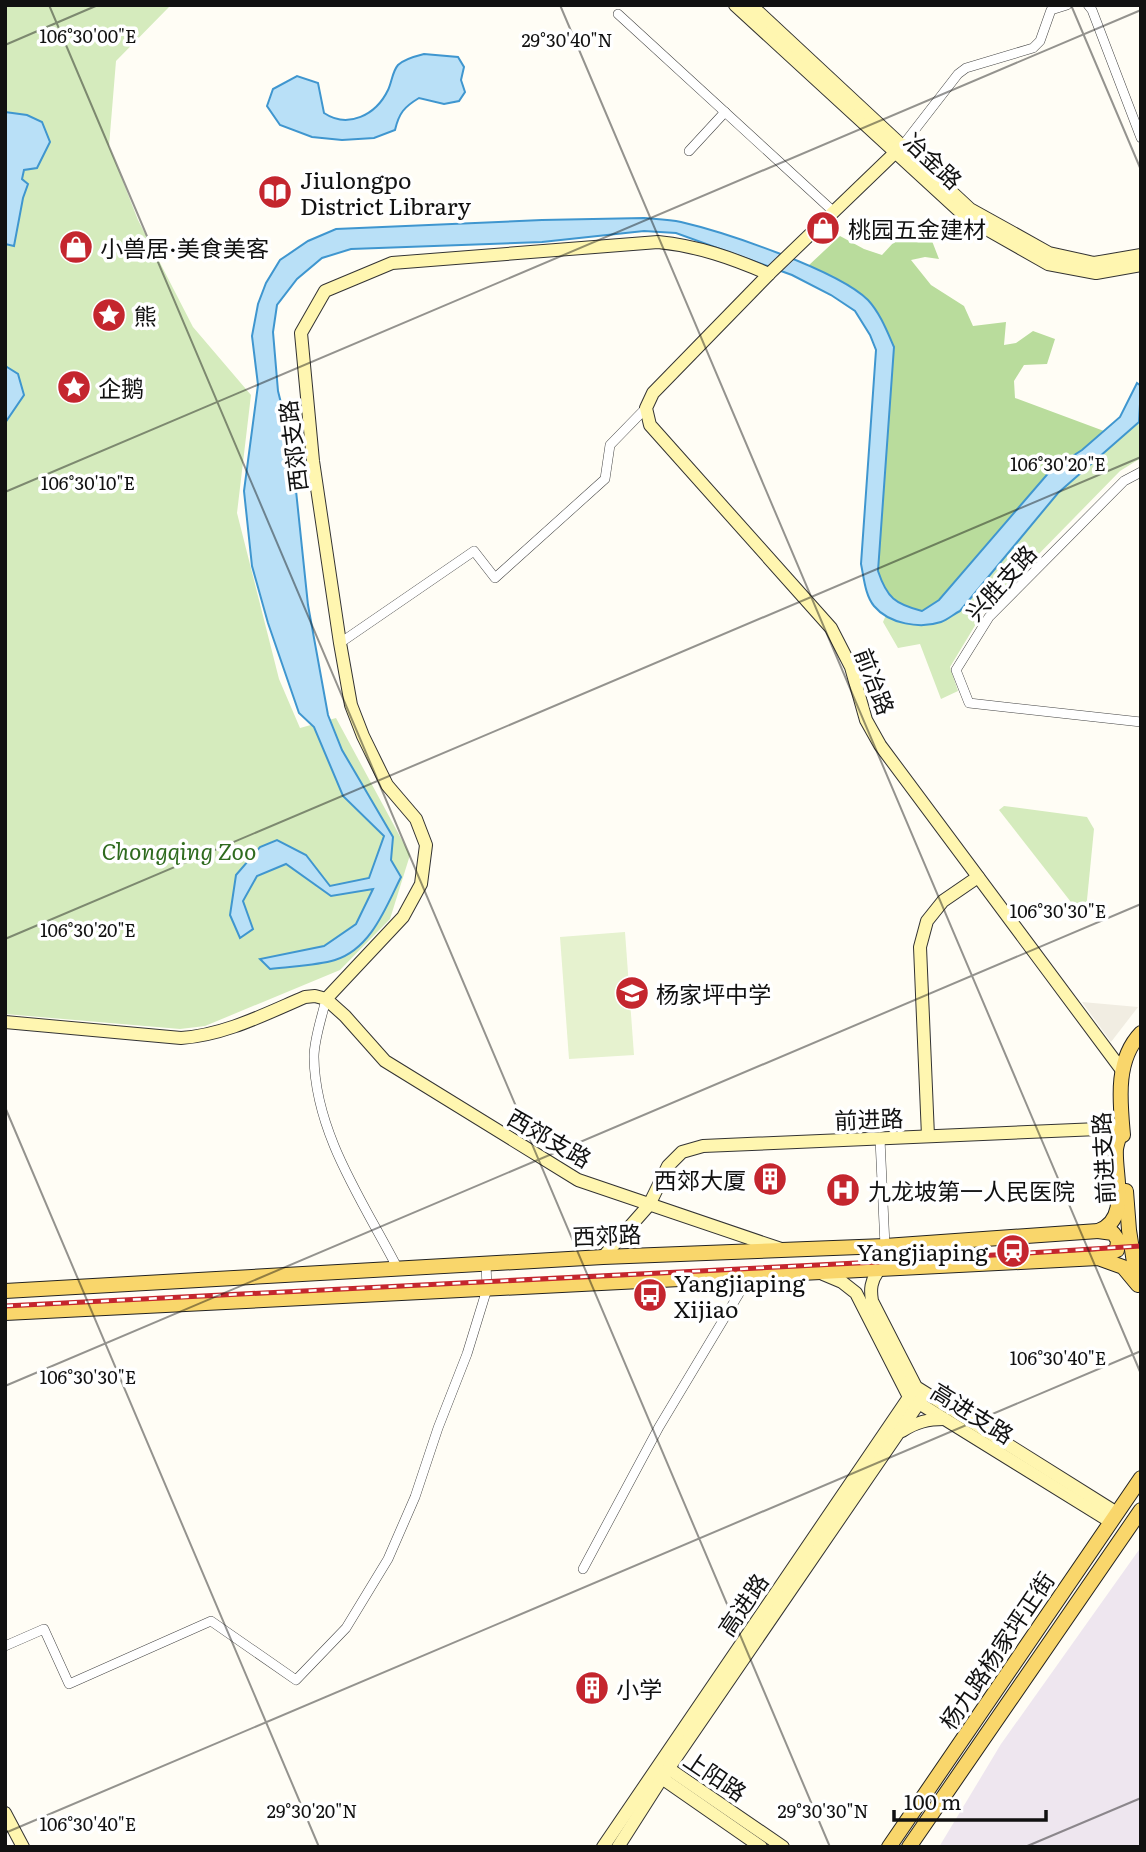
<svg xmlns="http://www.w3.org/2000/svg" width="1146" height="1852" font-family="Literata,'Noto Sans SC',serif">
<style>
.industrial{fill:#eee6ef}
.green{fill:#d5ebbd}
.forest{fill:#b9dc9c}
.pitch{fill:#e6f2cf}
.plaza{fill:#f1ede2}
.water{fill:#b9e0f7;stroke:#3f96cf;stroke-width:2}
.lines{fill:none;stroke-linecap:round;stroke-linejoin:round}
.street-casing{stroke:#444;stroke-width:10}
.secondary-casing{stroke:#333;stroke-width:14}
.primary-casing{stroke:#222;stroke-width:16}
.street{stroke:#fff;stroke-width:9}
.secondary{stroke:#fff6b0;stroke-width:12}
.primary{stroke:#f9d66b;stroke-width:14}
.rail-casing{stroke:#c4262e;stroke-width:5}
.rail{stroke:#fff;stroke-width:2.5;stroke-dasharray:8;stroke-linecap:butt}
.ticks{fill:none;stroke:#111;stroke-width:2;stroke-opacity:0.45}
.labels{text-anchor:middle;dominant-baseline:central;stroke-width:7;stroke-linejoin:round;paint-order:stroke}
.street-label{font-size:23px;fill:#111;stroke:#fff}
.poi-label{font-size:23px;fill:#111;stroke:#fff;text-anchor:start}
.park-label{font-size:23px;font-style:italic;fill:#2f6b1f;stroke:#fff}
.ticks-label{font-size:18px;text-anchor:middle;fill:#111;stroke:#fff;stroke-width:7;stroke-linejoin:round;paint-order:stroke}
</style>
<rect width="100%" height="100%" fill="#fffdf5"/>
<path class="industrial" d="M 1141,1547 L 1141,1847 L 939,1847 L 1001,1744 Z"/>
<g class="green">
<path d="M 5,5 L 173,5 L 169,7 L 116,61 L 109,146 L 138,220 L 193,327 L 251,395 L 237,513 L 279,679 L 300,728 L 336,718 L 410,855 L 390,919 L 340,970 L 205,1026 L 180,1029 L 5,1014 Z"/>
<path d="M 1141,417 L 1141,458 L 1120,471 L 985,609 L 950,667 L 958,691 L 941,699 L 920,644 L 898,648 L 883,622 L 886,615 C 899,626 925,627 940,622 C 947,620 954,615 960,611 L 1058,493 L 1139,422 Z"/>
<path d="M 1004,806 L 1087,817 L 1094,829 L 1085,920 L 999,810 Z"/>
</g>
<path class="forest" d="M 905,230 L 932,241 L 939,259 L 925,257 L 911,260 L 931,285 L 964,306 L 973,326 L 1006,322 L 1004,345 L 1016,343 L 1033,331 L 1055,339 L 1047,364 L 1024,365 L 1014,381 L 1015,398 L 1104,431 L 1082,450 L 1055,468 L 939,600 L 922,611 C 895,604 887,598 878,571 L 894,346 L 808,266 L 840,236 L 864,249 L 882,255 Z"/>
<path class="pitch" d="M 625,932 L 634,1055 L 569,1059 L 560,937 Z"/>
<path class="plaza" d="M 1082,1002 L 1138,1007 L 1111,1042 Z"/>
<g class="water">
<path d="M 424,54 L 458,57 L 464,67 L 461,80 L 465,92 L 459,101 L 444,104 L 419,98 C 404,107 399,113 395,130 L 374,138 L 342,140 L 312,137 L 280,125 L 267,106 L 273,89 L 297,76 L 318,83 L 324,113 C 348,129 376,115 388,90 C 392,82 392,72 398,65 C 404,59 416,56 424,54 Z"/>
<path d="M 5,112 L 27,115 L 42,122 L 50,142 L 37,168 L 24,170 L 22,179 L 28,184 L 23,198 L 14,246 L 5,244 Z"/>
<path d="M 644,218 C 656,219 669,219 681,222 C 724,232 838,270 868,300 C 880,313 887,331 894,347 L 878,571 C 887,598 895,604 922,611 L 939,600 L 1051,470 L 1082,450 L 1120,417 L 1137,383 L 1141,386 L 1139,422 L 1058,493 L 960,611 C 954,614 947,620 941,622 C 920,629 889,624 874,606 C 865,595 864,578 861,564 L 876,350 L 870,335 L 855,311 L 831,295 L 792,275 L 676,233 L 644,231 L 542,242 L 351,249 L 322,258 L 297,279 L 277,305 L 273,332 L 278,391 L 291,443 L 308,605 L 328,715 L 342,750 L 393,837 L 391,860 L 401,877 C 386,907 371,949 335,960 C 315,966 291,966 270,969 L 260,959 L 324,946 L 356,924 L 373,889 L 331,896 L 286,864 L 257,876 L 243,901 L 253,929 L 240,938 L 230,915 L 236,875 L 260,847 L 277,840 L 306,855 L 330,886 L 369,878 L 384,836 L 343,796 L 314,727 L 299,713 L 268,623 L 252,566 L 244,491 L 258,385 L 252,336 L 258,304 L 266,283 L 280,260 L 308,241 L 336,229 L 542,220 Z"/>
<path d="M 7,367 L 18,374 L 24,395 L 5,423 L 5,368 Z"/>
</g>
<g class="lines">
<g class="street-casing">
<g id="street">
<path d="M 1088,5 L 1092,10 L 1141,138"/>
<path d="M 618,14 L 834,212"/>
<path d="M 903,145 L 958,74 L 966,68 L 1033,48 L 1040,41 L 1051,10 L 1067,5"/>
<path d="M 689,151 L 725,112"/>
<path d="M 1141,472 L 1124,481 L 989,617 L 956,670 L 969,703 L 1141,722"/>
<path d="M 340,643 L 474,551 L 495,578 L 605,479 L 610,445 L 646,408"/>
<path d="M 326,999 C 322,1017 314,1039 314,1057 C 315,1134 364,1203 398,1269"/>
<path d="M 880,1139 L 885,1246"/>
<path d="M 583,1569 L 659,1427 L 749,1277"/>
<path d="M 5,1646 L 44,1629 L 69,1684 L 211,1621 L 296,1680 L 346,1628 L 388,1559 L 415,1497 L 438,1428 L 467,1354 L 487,1289 L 486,1263"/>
</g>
</g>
<g class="secondary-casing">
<g id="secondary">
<path d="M 735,5 L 967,218 L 1048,264 L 1096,273 L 1141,265"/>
<path d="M 751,5 L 970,209 L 1049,253 L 1094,263 L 1141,255"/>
<path d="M 903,145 L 769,274 L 653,393 L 646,408 L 650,425 L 831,628 L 851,667 L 866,720 L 880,745 L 1121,1069"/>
<path d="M 326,999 L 403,917 L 421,884 L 426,845 L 416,819 L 387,785 L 363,736 L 351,705 L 340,643 L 313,461 L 301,333 L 325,291 L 392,263 L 658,242 C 698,246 732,258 769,274"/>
<path d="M 5,1022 L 181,1038 C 225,1035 265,1014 305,997 L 315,996 L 326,999 L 345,1016 L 385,1061 L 578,1180 L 781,1249"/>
<path d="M 928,1136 L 920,947 L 927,921 L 943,901 L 978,877"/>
<path d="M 603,1257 L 649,1205 L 668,1166 L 682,1152 L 703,1146 L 1122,1128"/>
<path d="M 878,1271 C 871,1281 870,1289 872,1301 L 916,1387 L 1117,1513"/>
<path d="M 823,1274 L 842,1282 L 856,1293 L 909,1397 L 1111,1522"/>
<path d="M 902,1431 C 916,1422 928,1419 944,1419"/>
<path d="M 662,1764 L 783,1847"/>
<path d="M 656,1774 L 761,1847"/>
<path d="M 5,1813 L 23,1847"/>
<path d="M 603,1847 L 916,1387"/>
<path d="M 618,1847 L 662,1778 L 925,1394"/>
</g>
</g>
<g class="primary-casing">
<g id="primary">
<path d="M 1123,1135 C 1120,1101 1115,1060 1141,1033"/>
<path d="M 1126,1191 L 1129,1230 L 1137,1282"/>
<path d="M 1098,1231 L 1113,1233 L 1118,1240 L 1117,1250 L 1100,1258"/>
<path d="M 5,1291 L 603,1257 L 885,1246 L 1098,1231 C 1131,1220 1114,1175 1116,1149 C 1117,1142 1120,1135 1122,1128"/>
<path d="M 5,1313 L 1098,1258 L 1123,1267 L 1138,1285"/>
<path d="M 889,1847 L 1141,1478"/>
<path d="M 909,1847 L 1141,1510"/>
</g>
</g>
<use href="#street" class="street"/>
<use href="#secondary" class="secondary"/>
<use href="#primary" class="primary"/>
<g class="rail-casing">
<path id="rail" d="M 5,1306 L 897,1261 L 1141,1246"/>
</g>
<use href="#rail" class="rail"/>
</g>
<path class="ticks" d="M 49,5 L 830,1847M 560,5 L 1141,1374M 1071,5 L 1141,170M 5,45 L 98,5M 5,492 L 1141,10M 5,939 L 1141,457M 5,1107 L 319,1847M 5,1386 L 1141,904M 5,1833 L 1141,1351M 1025,1847 L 1141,1798"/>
<defs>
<g id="library-disc" transform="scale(1.75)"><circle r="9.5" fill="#c4262e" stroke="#fff"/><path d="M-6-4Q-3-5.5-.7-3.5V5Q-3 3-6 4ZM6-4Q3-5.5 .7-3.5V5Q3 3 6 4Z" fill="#fff"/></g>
<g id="shop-disc" transform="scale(1.75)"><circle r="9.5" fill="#c4262e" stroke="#fff"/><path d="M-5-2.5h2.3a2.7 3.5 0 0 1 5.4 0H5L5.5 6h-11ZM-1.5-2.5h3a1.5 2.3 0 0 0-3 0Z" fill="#fff"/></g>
<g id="sight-disc" transform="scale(1.75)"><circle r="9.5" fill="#c4262e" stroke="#fff"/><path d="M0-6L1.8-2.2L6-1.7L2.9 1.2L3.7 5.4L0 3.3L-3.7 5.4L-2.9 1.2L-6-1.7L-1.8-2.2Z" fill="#fff"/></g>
<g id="school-disc" transform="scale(1.75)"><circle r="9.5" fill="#c4262e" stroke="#fff"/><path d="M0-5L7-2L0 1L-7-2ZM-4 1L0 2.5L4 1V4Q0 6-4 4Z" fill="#fff"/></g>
<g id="building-disc" transform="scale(1.75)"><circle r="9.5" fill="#c4262e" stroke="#fff"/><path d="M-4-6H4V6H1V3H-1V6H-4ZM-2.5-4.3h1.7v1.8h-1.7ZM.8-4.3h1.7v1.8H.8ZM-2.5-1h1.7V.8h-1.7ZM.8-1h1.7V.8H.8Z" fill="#fff"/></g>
<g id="hospital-disc" transform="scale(1.75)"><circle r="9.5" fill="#c4262e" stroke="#fff"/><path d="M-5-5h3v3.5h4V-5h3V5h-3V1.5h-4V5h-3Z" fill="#fff"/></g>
<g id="station-disc" transform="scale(1.75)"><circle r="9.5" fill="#c4262e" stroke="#fff"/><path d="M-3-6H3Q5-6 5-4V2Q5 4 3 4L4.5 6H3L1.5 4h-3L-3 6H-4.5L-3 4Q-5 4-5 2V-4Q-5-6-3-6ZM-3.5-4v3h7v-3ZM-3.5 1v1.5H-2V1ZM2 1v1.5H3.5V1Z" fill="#fff"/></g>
<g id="bus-disc" transform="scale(1.75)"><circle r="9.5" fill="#c4262e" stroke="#fff"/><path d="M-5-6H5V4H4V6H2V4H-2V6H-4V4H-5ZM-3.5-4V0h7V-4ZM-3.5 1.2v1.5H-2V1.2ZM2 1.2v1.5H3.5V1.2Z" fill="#fff"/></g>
</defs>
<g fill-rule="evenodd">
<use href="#library-disc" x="275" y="192"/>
<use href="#shop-disc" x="823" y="228"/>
<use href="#shop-disc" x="76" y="247"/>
<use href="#sight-disc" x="109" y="315"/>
<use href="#sight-disc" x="74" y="387"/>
<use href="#school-disc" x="632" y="993"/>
<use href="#building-disc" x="770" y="1179"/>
<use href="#hospital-disc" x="843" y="1190"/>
<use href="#station-disc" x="1013" y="1251"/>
<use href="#bus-disc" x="650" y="1295"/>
<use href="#building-disc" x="592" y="1688"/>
</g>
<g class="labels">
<g class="street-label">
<text transform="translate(934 160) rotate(43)">冶金路</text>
<text transform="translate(292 446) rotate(-97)">西郊支路</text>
<text transform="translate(1000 582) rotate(-48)">兴胜支路</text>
<text transform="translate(876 681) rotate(69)">前冶路</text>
<text transform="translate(869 1118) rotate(-2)">前进路</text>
<text transform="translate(550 1137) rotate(30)">西郊支路</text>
<text transform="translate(1102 1158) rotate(-93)">前进支路</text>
<text transform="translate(607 1234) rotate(-2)">西郊路</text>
<text transform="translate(973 1412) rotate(32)">高进支路</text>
<text transform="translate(742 1604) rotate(-56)">高进路</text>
<text transform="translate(996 1650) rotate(-56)">杨九路杨家坪正街</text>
<text transform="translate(716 1775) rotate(34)">上阳路</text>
</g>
<g class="poi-label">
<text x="300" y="179">Jiulongpo<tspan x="300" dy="26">District Library</tspan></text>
<text x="848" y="228">桃园五金建材</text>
<text x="100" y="247">小兽居·美食美客</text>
<text x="134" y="315">熊</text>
<text x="98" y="387">企鹅</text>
<text x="656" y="993">杨家坪中学</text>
<text x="746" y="1179" text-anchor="end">西郊大厦</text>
<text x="868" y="1190">九龙坡第一人民医院</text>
<text x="988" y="1251" text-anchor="end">Yangjiaping</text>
<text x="674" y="1282">Yangjiaping<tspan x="674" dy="26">Xijiao</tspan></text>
<text x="616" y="1688">小学</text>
</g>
<g class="park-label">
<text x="179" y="850">Chongqing Zoo</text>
</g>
</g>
<g class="ticks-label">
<text x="88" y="43">106°30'00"E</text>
<text x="567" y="47">29°30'40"N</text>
<text x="1058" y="471">106°30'20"E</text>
<text x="88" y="490">106°30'10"E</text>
<text x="1058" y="918">106°30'30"E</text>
<text x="88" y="937">106°30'20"E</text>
<text x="1058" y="1365">106°30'40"E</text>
<text x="88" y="1384">106°30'30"E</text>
<text x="312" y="1818">29°30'20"N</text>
<text x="823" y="1818">29°30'30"N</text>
<text x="88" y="1831">106°30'40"E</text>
</g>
<rect width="1146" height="1852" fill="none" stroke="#111111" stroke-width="14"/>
<path d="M894 1810v10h152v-10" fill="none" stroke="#111111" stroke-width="3.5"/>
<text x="904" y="1810" font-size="21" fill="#111111" stroke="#ffffff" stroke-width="5" paint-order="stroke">100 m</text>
</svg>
